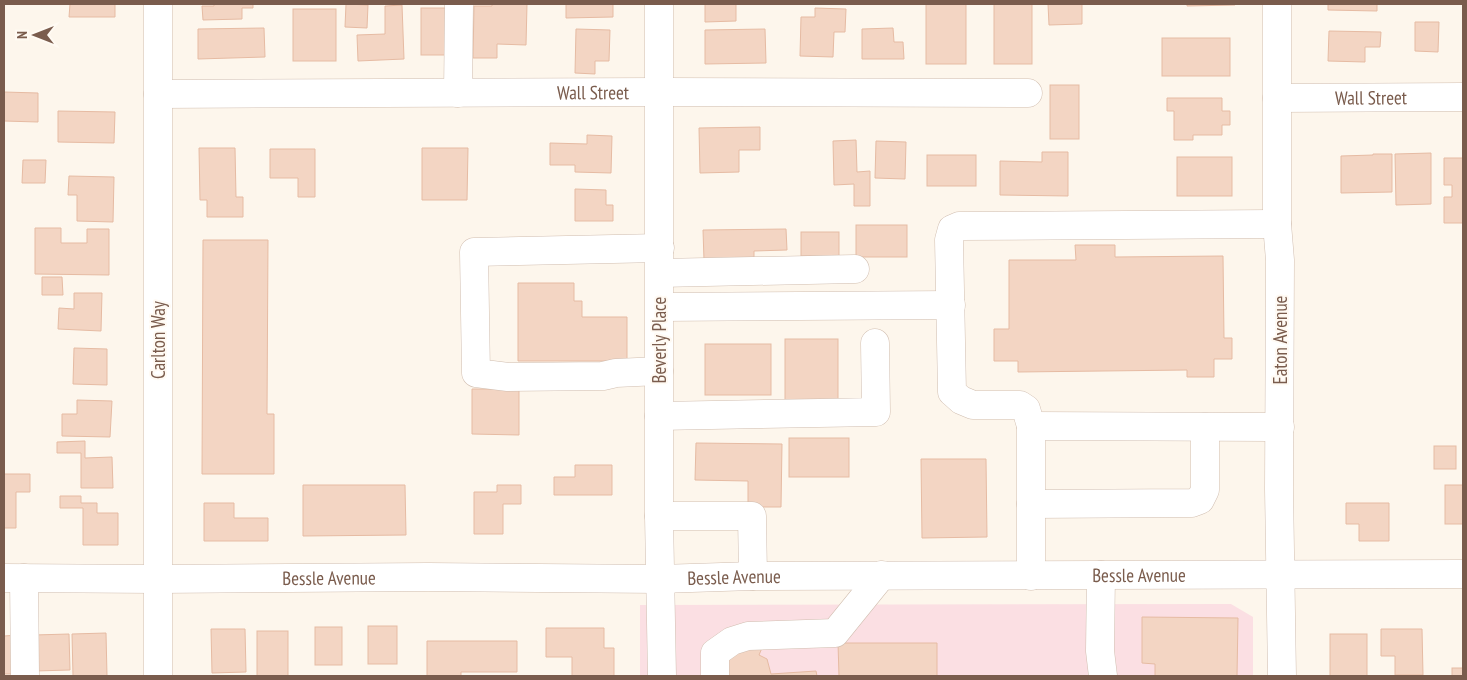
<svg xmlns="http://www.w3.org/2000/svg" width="1467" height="680" font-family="'PT Sans Narrow',sans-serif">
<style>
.medical{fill:#fbdfe3}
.building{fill:#f3d5c3;stroke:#e6bba3}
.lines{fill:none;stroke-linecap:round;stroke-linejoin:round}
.minor-casing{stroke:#d1beb0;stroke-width:29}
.minor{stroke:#fff;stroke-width:28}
.labels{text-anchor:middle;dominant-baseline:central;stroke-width:4;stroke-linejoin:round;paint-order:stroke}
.street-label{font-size:19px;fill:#7a5c4d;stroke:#fffaf3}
</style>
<rect width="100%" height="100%" fill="#fdf6ec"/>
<path class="medical" d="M 1231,604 L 1253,617 L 1253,676 L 640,676 L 640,605 Z"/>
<g class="building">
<path d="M 70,4 L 115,4 L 115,17 L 69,17 Z"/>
<path d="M 214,4 L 253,4 L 253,8 L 242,8 L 242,19 L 203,20 L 202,6 L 214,6 Z"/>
<path d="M 346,4 L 368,5 L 367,28 L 345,27 Z"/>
<path d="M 492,4 L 527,4 L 526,45 L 497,44 L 497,58 L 473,58 L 474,6 L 492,6 Z"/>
<path d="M 566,4 L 613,4 L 613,17 L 566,18 Z"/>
<path d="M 705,4 L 736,4 L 736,21 L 705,22 Z"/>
<rect x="926" y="4" width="40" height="60"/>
<rect x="994" y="4" width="38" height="60"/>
<path d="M 1048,4 L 1082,4 L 1082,24 L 1049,25 Z"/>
<path d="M 1187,4 L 1235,4 L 1235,5 L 1187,6 Z"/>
<path d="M 1328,4 L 1377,4 L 1377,11 L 1328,10 Z"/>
<path d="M 402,5 L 404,59 L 358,61 L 357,35 L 385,34 L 385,6 Z"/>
<rect x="421" y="8" width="30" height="47"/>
<path d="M 815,8 L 846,9 L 845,32 L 834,32 L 833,57 L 800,56 L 801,17 L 815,17 Z"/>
<rect x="293" y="9" width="43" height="52"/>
<path d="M 1415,22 L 1439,22 L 1438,52 L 1415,51 Z"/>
<path d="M 264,28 L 265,57 L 198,59 L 198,29 Z"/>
<path d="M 893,28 L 894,42 L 903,42 L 904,59 L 862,59 L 862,29 Z"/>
<path d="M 576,29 L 610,30 L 609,61 L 595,61 L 595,74 L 575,73 Z"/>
<path d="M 765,29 L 766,63 L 705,64 L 705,30 Z"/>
<path d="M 1329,31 L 1381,32 L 1380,47 L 1365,47 L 1365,62 L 1328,61 Z"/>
<rect x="1162" y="38" width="68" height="38"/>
<rect x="1050" y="85" width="29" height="54"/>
<path d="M 4,92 L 38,93 L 38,122 L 4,121 Z"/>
<path d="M 1167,98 L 1222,98 L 1222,111 L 1230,111 L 1230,125 L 1222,125 L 1222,135 L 1193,135 L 1193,140 L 1174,140 L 1174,111 L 1167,111 Z"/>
<path d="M 58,111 L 115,112 L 114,143 L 58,142 Z"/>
<path d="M 760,127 L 760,150 L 739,150 L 739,172 L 700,173 L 699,128 Z"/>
<path d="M 587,135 L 612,136 L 611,173 L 575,172 L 575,165 L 550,165 L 550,143 L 587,144 Z"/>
<path d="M 856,140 L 857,172 L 870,171 L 870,206 L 854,206 L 854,184 L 834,185 L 833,141 Z"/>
<path d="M 876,141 L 906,142 L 905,179 L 875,178 Z"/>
<path d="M 199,148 L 235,148 L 236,197 L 243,197 L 243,217 L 207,217 L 207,200 L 200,200 Z"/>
<path d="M 422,148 L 468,148 L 467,200 L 422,200 Z"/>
<path d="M 270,149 L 315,149 L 315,197 L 298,197 L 298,178 L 270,178 Z"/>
<path d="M 1042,152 L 1068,152 L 1068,196 L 1000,195 L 1000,161 L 1042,162 Z"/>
<path d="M 1431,153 L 1431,204 L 1396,205 L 1395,154 Z"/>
<path d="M 1373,154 L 1392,154 L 1392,192 L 1341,193 L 1341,156 L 1373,155 Z"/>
<rect x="927" y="155" width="49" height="31"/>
<rect x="1177" y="157" width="55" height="39"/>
<path d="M 1444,158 L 1463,158 L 1463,223 L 1444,223 L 1444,197 L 1452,197 L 1452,185 L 1444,185 Z"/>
<path d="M 23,160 L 46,160 L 45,183 L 22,183 Z"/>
<path d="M 69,176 L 114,177 L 113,222 L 77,221 L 77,195 L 68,195 Z"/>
<path d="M 575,189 L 606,190 L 606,205 L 613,205 L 613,221 L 575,221 Z"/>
<rect x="856" y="225" width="51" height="32"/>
<path d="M 35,228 L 61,228 L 61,243 L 87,243 L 87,229 L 109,229 L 109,275 L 35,274 Z"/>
<path d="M 786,229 L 787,250 L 754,251 L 754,259 L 704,260 L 703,230 Z"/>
<rect x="801" y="232" width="38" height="24"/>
<path d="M 203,240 L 268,240 L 267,414 L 274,414 L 274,474 L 202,474 Z"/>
<path d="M 1075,245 L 1115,245 L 1115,257 L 1223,256 L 1224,338 L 1232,338 L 1232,359 L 1214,359 L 1214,377 L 1187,377 L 1187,370 L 1018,372 L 1018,361 L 994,361 L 994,329 L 1009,329 L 1009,260 L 1076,260 Z"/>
<path d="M 42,277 L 62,277 L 63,295 L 42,295 Z"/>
<path d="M 518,283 L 574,283 L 574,301 L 582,301 L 582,317 L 627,317 L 627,361 L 518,361 Z"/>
<path d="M 74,293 L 102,293 L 101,331 L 58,329 L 59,308 L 74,309 Z"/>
<rect x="785" y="339" width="53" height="61"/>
<rect x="705" y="344" width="66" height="51"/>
<path d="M 74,348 L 107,349 L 107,385 L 73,384 Z"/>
<path d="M 472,389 L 519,389 L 519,435 L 472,434 Z"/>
<path d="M 77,400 L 112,401 L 110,437 L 62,436 L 62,414 L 77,414 Z"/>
<rect x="789" y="438" width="60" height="39"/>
<path d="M 85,441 L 85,458 L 112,457 L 113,488 L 81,488 L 81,453 L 57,453 L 57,442 Z"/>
<path d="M 696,443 L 782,444 L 781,507 L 748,507 L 748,481 L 695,480 Z"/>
<rect x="1434" y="446" width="22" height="23"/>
<path d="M 921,459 L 986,459 L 987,537 L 922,538 Z"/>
<path d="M 575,465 L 612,465 L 612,495 L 554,495 L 554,477 L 575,477 Z"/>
<path d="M 4,474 L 30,474 L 30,492 L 16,492 L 16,528 L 4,528 Z"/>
<path d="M 303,485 L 405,485 L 406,535 L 303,536 Z"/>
<path d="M 497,485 L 521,485 L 521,504 L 503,504 L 503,534 L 474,534 L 474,492 L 497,492 Z"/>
<rect x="1445" y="485" width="18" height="39"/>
<path d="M 60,496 L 81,496 L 81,503 L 97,503 L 97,513 L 118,513 L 118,545 L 83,545 L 83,508 L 60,508 Z"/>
<path d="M 204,503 L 234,503 L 234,518 L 268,518 L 268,541 L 204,541 Z"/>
<path d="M 1346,503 L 1389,503 L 1389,541 L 1359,541 L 1359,524 L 1346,524 Z"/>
<path d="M 1142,617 L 1238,618 L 1237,676 L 1155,676 L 1155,664 L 1142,663 Z"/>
<rect x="368" y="626" width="29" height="38"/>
<rect x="315" y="627" width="27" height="38"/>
<path d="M 546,628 L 604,628 L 604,648 L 614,648 L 614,676 L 572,676 L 572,657 L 546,657 Z"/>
<path d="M 211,629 L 245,629 L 246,672 L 212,673 Z"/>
<path d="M 1381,629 L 1422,629 L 1423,675 L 1395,675 L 1395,656 L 1381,656 Z"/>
<rect x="257" y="631" width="31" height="45"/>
<path d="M 106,633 L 107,676 L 73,676 L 72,634 Z"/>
<path d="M 69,634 L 70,670 L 35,671 L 34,635 Z"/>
<rect x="1330" y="634" width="37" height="42"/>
<path d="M 18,635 L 19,674 L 4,674 L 4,636 Z"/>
<path d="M 427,641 L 517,641 L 517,672 L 461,672 L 461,676 L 427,676 Z"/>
<path d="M 838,643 L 937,643 L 937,676 L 839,676 Z"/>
<path d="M 742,648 L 762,648 L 759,655 L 767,659 L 771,674 L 816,671 L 817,676 L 724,676 L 729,657 Z"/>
<rect x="1452" y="668" width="11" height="8"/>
</g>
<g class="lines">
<g class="minor-casing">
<g id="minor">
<path d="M 158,4 L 158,676"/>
<path d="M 659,4 L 659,516 L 662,676"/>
<path d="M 1277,4 L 1277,224 L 1280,260 L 1279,489 L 1282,676"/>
<path d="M 458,93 L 459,4"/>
<path id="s1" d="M 158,94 L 660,92 L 1028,93"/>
<path id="s2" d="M 1277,98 L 1463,97"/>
<path d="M 660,273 L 855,269"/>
<path d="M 660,307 L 951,305"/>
<path d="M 659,371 L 616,373 L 603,376 L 508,377 L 476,373 L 474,252 L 660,248"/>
<path d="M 659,416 L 876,412 L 875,343"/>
<path d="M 1031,426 L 1026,409 L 1020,405 L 973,405 L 961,400 L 952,392 L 949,240 L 952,229 L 959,226 L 1277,224"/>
<path d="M 1031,504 L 1192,503 L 1200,500 L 1205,490 L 1205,427"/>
<path d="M 659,516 L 752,516 L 753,576"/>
<path d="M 1101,575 L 1100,651 L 1103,676"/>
<path d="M 1031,576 L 1031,426 L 1280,427"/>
<path id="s3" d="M 4,578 L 157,579 L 428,577 L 660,579 L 753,576 L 1463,574"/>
<path d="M 24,578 L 25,676"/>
<path d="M 715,676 L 715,653 L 732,641 L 748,636 L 835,633 L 882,575"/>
</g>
</g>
<use href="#minor" class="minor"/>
</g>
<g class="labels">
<g class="street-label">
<text stroke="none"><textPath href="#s1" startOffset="435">Wall Street</textPath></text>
<text stroke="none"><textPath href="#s2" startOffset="94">Wall Street</textPath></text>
<text transform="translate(158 340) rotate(-90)">Carlton Way</text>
<text transform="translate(659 340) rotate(-90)">Beverly Place</text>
<text transform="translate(1280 340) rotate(-90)">Eaton Avenue</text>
<text stroke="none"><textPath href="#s3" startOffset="1135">Bessle Avenue</textPath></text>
<text stroke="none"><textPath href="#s3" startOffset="730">Bessle Avenue</textPath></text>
<text stroke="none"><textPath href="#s3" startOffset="325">Bessle Avenue</textPath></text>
</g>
</g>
<rect width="1467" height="680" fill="none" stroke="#7a5c4d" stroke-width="10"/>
<g transform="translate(35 35) rotate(270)" stroke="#fffaf3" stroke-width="4" paint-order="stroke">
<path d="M0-4L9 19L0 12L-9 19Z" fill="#7a5c4d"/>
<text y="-8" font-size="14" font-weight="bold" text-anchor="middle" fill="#7a5c4d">N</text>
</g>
</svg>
